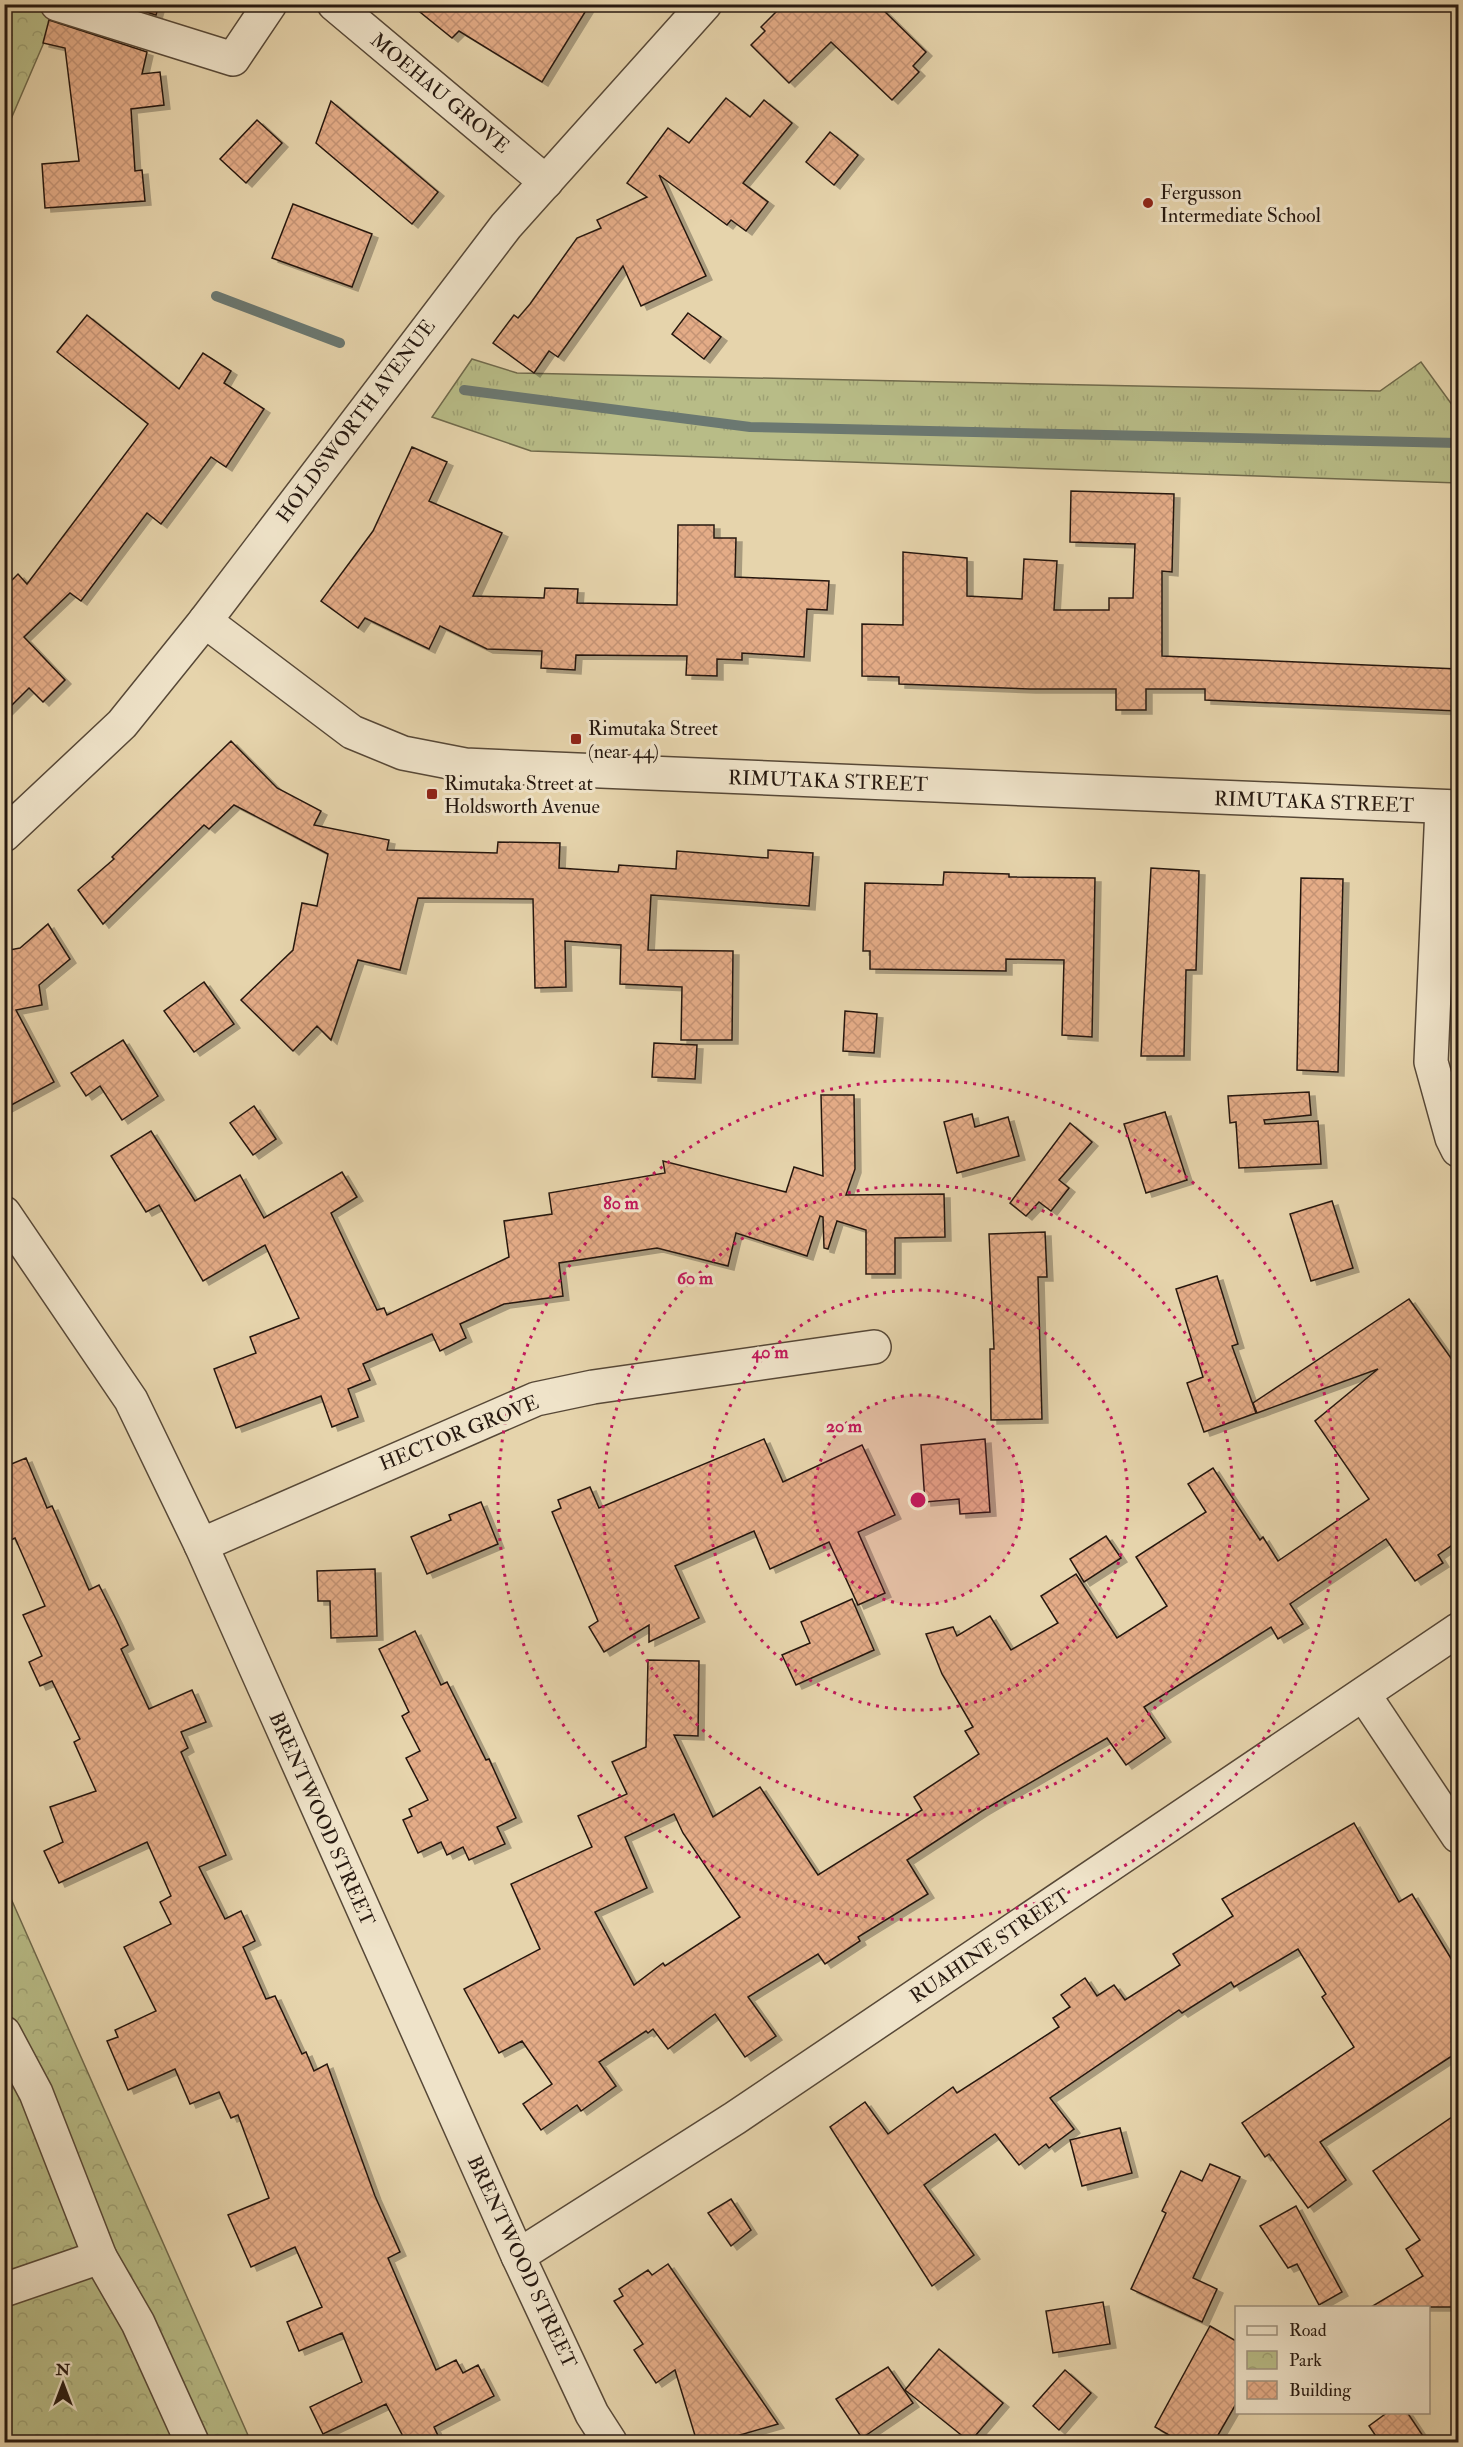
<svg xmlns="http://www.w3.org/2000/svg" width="1463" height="2447" font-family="'IM FELL Double Pica',serif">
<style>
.grass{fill:url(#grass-tufts);stroke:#706a4c;stroke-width:1.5}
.park{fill:url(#park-crowns);stroke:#706a4c;stroke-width:1.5}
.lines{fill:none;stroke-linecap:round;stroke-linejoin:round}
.stream{stroke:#6b7871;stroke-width:10}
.building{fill:url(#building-cross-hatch);stroke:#271910;stroke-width:1.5;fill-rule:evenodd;filter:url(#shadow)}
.minor-casing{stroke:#574837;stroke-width:36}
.minor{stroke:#efe3c9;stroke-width:33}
.ring{fill:none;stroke:#c2185b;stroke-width:3;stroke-dasharray:3 6}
.poi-dot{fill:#8f2418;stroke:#efe3c9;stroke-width:2}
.labels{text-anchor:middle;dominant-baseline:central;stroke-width:6;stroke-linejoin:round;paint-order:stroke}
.street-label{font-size:20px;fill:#271910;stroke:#efe3c9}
.poi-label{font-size:20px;fill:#271910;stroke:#efe3c9;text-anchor:start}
.centre{fill:#c2185b;stroke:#efe3c9;stroke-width:3}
.ring-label{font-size:18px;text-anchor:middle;font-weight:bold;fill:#c2185b;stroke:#efe3c9;stroke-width:6;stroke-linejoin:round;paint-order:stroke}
</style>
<defs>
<pattern id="grass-tufts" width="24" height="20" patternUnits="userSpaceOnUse" patternTransform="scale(1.5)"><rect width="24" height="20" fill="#b8bc87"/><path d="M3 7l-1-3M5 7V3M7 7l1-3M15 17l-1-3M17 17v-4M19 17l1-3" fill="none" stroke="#9ea174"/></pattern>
<pattern id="park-crowns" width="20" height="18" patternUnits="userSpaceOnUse" patternTransform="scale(1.5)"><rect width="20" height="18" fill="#b8bc87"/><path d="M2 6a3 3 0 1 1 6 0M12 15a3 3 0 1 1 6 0" fill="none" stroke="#9ea174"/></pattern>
<pattern id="building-cross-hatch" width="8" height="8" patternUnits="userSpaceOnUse" patternTransform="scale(1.5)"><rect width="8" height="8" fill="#e4ac87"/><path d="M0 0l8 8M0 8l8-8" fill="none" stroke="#c49374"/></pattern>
<filter id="shadow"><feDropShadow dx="6" dy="4" stdDeviation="0" flood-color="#0004"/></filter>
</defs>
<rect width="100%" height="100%" fill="#e6d4ac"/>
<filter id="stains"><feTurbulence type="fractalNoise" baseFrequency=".00333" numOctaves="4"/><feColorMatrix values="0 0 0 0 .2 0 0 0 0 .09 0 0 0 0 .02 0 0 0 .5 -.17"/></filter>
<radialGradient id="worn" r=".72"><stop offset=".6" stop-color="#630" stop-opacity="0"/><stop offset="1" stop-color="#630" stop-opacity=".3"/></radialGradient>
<path class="grass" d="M 472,359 L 517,373 L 1380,391 L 1421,362 L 1458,413 L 1458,483 L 531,451 L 432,417 Z"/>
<g class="park">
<path d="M 5,5 L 60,5 L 5,133 Z"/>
<path d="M 5,1885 L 251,2442 L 5,2442 Z"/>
</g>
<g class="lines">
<g class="stream">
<path d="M 216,296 L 340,343"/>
<path d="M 464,390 L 750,427 L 1458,443"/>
</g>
</g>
<g class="building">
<path d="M 121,4 L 159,4 L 156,15 Z"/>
<path d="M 410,4 L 590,4 L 542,82 L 459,31 L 452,38 Z"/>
<path d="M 784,4 L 877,4 L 926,52 L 913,66 L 919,72 L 892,100 L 831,42 L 789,83 L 751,45 L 765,31 L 761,27 Z"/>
<path d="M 49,20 L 147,52 L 142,74 L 160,72 L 164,105 L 131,109 L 135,171 L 142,170 L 145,201 L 45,208 L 42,164 L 79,161 L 65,48 L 43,43 Z"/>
<path d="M 726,98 L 750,117 L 764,100 L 792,123 L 743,183 L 768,202 L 746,231 L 731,220 L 727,225 L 659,175 L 706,276 L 641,306 L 623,266 L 558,357 L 549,351 L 534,373 L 493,343 L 514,315 L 518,318 L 530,304 L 577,238 L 601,228 L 597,220 L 647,197 L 627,183 L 668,128 L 689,143 Z"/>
<path d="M 331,101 L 438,192 L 412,224 L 316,143 Z"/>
<path d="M 257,120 L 282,143 L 246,183 L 220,159 Z"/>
<path d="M 830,132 L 858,155 L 834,185 L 806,162 Z"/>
<path d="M 293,204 L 372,234 L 352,287 L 272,258 Z"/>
<path d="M 688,313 L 721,337 L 704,359 L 672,334 Z"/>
<path d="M 87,315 L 179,389 L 203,353 L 231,371 L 224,383 L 264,409 L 226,467 L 211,457 L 161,524 L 147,513 L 81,601 L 70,593 L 24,637 L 65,680 L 43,702 L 29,688 L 4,713 L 4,588 L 18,574 L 27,584 L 148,424 L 57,352 Z"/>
<path d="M 412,447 L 447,462 L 429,501 L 502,533 L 473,596 L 544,598 L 545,588 L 578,589 L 577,603 L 677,605 L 678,525 L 714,525 L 714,538 L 736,538 L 735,577 L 829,581 L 827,610 L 807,609 L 804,657 L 742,653 L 742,660 L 717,659 L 717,676 L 686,675 L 687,656 L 576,655 L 575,670 L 541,668 L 542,651 L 487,649 L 440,626 L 429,649 L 365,618 L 358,628 L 321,601 L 373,531 Z"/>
<path d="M 1071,491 L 1174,494 L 1172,572 L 1162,571 L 1162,656 L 1458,669 L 1458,711 L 1205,700 L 1205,689 L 1146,689 L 1146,710 L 1116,710 L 1116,689 L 1030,689 L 899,684 L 899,677 L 862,676 L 862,624 L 903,625 L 903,552 L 967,558 L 967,596 L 1022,599 L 1024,559 L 1057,561 L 1054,610 L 1109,610 L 1109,598 L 1133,598 L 1135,544 L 1070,542 Z"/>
<path d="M 231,741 L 277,788 L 321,811 L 314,825 L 389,840 L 387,850 L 497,853 L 498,842 L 560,843 L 559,868 L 618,872 L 619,865 L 676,869 L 677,851 L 768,858 L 768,850 L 813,853 L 809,906 L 651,895 L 648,950 L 733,951 L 732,1040 L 681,1040 L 682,987 L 620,984 L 621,945 L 565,941 L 566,987 L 535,988 L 533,899 L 418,898 L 400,970 L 358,960 L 331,1040 L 317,1026 L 293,1051 L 241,1000 L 293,950 L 302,903 L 317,906 L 328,854 L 234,805 L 209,829 L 204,825 L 103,924 L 78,890 L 114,859 L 112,857 Z"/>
<path d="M 1151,868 L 1199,871 L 1196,970 L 1186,970 L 1184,1056 L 1141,1056 Z"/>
<path d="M 944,872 L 1009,874 L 1009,877 L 1095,878 L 1092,1037 L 1062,1035 L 1064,960 L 1006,959 L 1006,971 L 870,969 L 870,951 L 863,951 L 865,883 L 943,885 Z"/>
<path d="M 1301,878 L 1343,879 L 1338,1072 L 1297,1070 Z"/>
<path d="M 48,924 L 70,959 L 39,985 L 42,1005 L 16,1010 L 54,1082 L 4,1109 L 4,951 L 20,948 Z"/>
<path d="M 204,982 L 234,1024 L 194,1052 L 164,1011 Z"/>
<path d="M 845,1011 L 877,1014 L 874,1053 L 843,1051 Z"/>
<path d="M 123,1040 L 158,1096 L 122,1120 L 100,1086 L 86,1096 L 71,1073 Z"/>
<path d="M 654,1043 L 697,1045 L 695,1079 L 652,1077 Z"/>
<path d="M 1309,1092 L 1311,1115 L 1264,1120 L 1265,1124 L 1318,1121 L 1321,1164 L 1239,1168 L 1236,1122 L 1230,1123 L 1228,1096 Z"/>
<path d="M 821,1095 L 854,1095 L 855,1169 L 846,1195 L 944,1194 L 945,1237 L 895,1238 L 895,1274 L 866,1274 L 866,1230 L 837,1221 L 828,1249 L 824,1248 L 823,1217 L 820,1216 L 807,1256 L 736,1233 L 728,1266 L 657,1248 L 559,1263 L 563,1296 L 504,1304 L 460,1324 L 466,1338 L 440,1351 L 432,1334 L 363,1364 L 370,1380 L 348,1389 L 358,1417 L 332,1427 L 321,1396 L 236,1428 L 214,1369 L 256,1353 L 250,1337 L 299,1318 L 265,1245 L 203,1281 L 159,1205 L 146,1212 L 111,1156 L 151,1131 L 195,1201 L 240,1175 L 264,1218 L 342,1172 L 357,1197 L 331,1213 L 377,1310 L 384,1308 L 387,1315 L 509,1257 L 504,1221 L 552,1214 L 549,1193 L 665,1173 L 663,1161 L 786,1192 L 794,1167 L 823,1176 Z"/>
<path d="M 254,1106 L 276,1139 L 253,1155 L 230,1123 Z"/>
<path d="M 1165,1112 L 1187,1180 L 1146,1193 L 1124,1124 Z"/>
<path d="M 972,1114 L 975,1127 L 1008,1117 L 1019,1156 L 957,1173 L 944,1122 Z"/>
<path d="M 1070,1123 L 1092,1142 L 1059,1180 L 1069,1188 L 1051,1211 L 1039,1202 L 1026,1216 L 1010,1203 Z"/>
<path d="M 1332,1201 L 1353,1268 L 1311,1281 L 1290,1214 Z"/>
<path d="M 1045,1232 L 1047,1277 L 1038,1277 L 1042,1419 L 991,1420 L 990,1349 L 994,1349 L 989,1234 Z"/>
<path d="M 1217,1276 L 1238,1344 L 1232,1346 L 1256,1413 L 1204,1432 L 1187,1383 L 1203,1377 L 1176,1289 Z"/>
<path d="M 1409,1299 L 1458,1368 L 1458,1541 L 1438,1555 L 1443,1563 L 1415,1581 L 1386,1539 L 1290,1604 L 1303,1624 L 1278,1639 L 1271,1627 L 1144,1707 L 1165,1738 L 1126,1765 L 1107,1738 L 982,1811 L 907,1860 L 928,1894 L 858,1937 L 860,1941 L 825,1964 L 818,1954 L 748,1997 L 776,2036 L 745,2057 L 715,2014 L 668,2049 L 653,2029 L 648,2033 L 646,2031 L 599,2062 L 616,2086 L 581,2111 L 577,2105 L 541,2130 L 523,2104 L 552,2084 L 522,2041 L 499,2053 L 464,1989 L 540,1949 L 511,1884 L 592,1847 L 578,1816 L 627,1794 L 612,1762 L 646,1747 L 648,1660 L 699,1661 L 698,1736 L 674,1735 L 713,1817 L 760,1787 L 818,1875 L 922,1810 L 914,1797 L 979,1754 L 965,1731 L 973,1727 L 942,1674 L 926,1634 L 953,1627 L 957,1636 L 990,1616 L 1011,1650 L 1058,1623 L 1041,1596 L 1076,1574 L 1117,1638 L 1167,1606 L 1136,1557 L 1206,1512 L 1188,1484 L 1213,1468 L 1260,1540 L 1263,1537 L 1278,1561 L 1369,1499 L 1315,1421 L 1378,1369 L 1257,1413 L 1253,1403 ZM 674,1814 L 683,1833 L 740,1917 L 665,1966 L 663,1963 L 634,1985 L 595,1912 L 647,1888 L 625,1837 Z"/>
<path d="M 764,1439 L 783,1482 L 862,1445 L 895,1515 L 858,1532 L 885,1593 L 858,1605 L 829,1542 L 770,1569 L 754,1531 L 675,1566 L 699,1618 L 649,1642 L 649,1625 L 604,1652 L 589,1627 L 598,1621 L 552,1512 L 561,1508 L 558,1500 L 590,1487 L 599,1508 Z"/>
<path d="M 985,1439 L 990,1512 L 960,1514 L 959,1499 L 925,1502 L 921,1445 Z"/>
<path d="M 26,1458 L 47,1508 L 52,1506 L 89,1590 L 99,1585 L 117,1621 L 128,1645 L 121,1649 L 149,1709 L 192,1690 L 206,1722 L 181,1732 L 188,1748 L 181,1752 L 226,1855 L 199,1867 L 225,1919 L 241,1911 L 255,1941 L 243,1947 L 266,1999 L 275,1996 L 302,2054 L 306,2052 L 314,2071 L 327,2064 L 375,2196 L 400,2252 L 388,2258 L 436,2370 L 456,2360 L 463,2373 L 478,2365 L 494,2396 L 434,2427 L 441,2442 L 406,2442 L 386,2404 L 323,2434 L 310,2407 L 362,2382 L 342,2333 L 299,2351 L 287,2322 L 322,2307 L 295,2247 L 251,2267 L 228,2215 L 269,2198 L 238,2115 L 231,2118 L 219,2092 L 190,2104 L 175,2069 L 128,2090 L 107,2041 L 118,2037 L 115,2030 L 156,2011 L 124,1947 L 171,1924 L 160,1902 L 171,1896 L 147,1842 L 59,1883 L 44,1851 L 63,1842 L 50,1807 L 96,1791 L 74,1742 L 80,1739 L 52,1681 L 40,1686 L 29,1662 L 42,1656 L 23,1615 L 45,1606 L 15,1538 L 11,1540 L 4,1524 L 4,1467 Z"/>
<path d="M 481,1502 L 498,1544 L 427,1574 L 411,1537 L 451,1520 L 449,1515 Z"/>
<path d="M 1106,1536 L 1121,1558 L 1084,1582 L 1070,1559 Z"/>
<path d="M 375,1569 L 377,1636 L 331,1638 L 330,1601 L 318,1601 L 317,1571 Z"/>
<path d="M 852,1599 L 874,1650 L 796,1685 L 782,1655 L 810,1643 L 801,1622 Z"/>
<path d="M 415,1631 L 441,1685 L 447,1682 L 486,1760 L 489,1759 L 516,1818 L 497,1827 L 505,1844 L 469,1860 L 463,1847 L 447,1855 L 441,1842 L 418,1853 L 403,1820 L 412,1816 L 409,1809 L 428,1800 L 406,1758 L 420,1751 L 402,1716 L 409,1712 L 379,1649 Z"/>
<path d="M 1354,1823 L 1399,1902 L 1412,1894 L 1458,1970 L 1458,2052 L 1320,2142 L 1346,2180 L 1308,2208 L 1269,2154 L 1265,2157 L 1242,2123 L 1354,2047 L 1322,1997 L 1326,1994 L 1298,1949 L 1234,1987 L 1231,1982 L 1182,2013 L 1179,2010 L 1050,2098 L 1074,2129 L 1049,2148 L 1046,2144 L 1019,2165 L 995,2134 L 924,2185 L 974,2255 L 932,2286 L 830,2127 L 865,2102 L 888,2134 L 953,2087 L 957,2093 L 1059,2027 L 1053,2018 L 1070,2007 L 1061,1995 L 1085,1978 L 1097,1996 L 1114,1985 L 1125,2000 L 1180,1965 L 1173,1954 L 1233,1916 L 1222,1899 Z"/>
<path d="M 1458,2113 L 1458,2307 L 1371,2307 L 1423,2276 L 1406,2249 L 1420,2240 L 1373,2171 Z"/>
<path d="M 1120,2128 L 1132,2173 L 1082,2186 L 1070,2140 Z"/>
<path d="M 1210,2164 L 1240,2177 L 1193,2278 L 1217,2289 L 1202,2322 L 1131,2289 L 1166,2213 L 1162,2211 L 1181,2171 L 1202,2181 Z"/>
<path d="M 731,2199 L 751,2230 L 731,2246 L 708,2213 Z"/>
<path d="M 1296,2206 L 1342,2292 L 1319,2305 L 1297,2264 L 1288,2268 L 1260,2226 Z"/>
<path d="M 668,2264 L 778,2424 L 716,2442 L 697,2442 L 675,2370 L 656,2383 L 634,2350 L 643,2344 L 614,2301 L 623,2296 L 619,2289 L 648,2270 L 652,2275 Z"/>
<path d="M 1103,2302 L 1110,2344 L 1053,2353 L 1046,2311 Z"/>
<path d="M 1210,2326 L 1236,2341 L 1236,2404 L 1214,2442 L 1181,2442 L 1155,2427 Z"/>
<path d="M 939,2349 L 1003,2403 L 970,2442 L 905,2390 Z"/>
<path d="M 888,2367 L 913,2403 L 862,2438 L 836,2399 Z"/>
<path d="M 1065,2370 L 1091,2393 L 1059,2430 L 1033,2406 Z"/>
<path d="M 1388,2412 L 1407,2412 L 1427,2442 L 1380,2442 L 1369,2426 Z"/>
</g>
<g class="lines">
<g class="minor-casing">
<g id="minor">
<path d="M 57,4 L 233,59 L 270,4"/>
<path d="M 334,4 L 546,182"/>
<path d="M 205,621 L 352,732 L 403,753 L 465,765 L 577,770 L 1458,807"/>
<path d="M 1442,807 L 1431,1062 L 1452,1138 L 1458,1150"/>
<path d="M 4,835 L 122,724 L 205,621 L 506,226 L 705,4"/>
<path d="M 4,1213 L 131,1400 L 201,1545 L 518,2256 L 592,2414 L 610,2442"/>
<path d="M 201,1545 L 536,1399 L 593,1387 L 874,1347"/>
<path d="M 1364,1695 L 1458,1836"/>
<path d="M 4,2033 L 36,2093 L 100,2257 L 4,2290"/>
<path d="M 518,2256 L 735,2118 L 1458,1630"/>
<path d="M 100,2257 L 138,2323 L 192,2442"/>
</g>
</g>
<use href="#minor" class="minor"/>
</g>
<circle cx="918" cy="1500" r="105" fill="#c2185b" fill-opacity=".12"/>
<g class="ring">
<circle cx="918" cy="1500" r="105"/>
<circle cx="918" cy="1500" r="210"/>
<circle cx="918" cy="1500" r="315"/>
<circle cx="918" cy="1500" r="420"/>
</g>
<g class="poi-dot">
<circle cx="1148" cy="203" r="6"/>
<rect x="570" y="733" width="12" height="12" rx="3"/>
<rect x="426" y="788" width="12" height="12" rx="3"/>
</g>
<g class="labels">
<g class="street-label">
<text transform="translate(440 93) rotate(40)">MOEHAU GROVE</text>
<text transform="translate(356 421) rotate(-53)">HOLDSWORTH AVENUE</text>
<text transform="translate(828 781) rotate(2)">RIMUTAKA STREET</text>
<text transform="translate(1314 802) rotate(2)">RIMUTAKA STREET</text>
<text transform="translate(459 1433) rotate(-22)">HECTOR GROVE</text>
<text transform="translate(322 1819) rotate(66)">BRENTWOOD STREET</text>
<text transform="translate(990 1946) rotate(-34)">RUAHINE STREET</text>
<text transform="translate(522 2262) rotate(65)">BRENTWOOD STREET</text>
</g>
<g class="poi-label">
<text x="1160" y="192">Fergusson<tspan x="1160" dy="23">Intermediate School</tspan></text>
<text x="588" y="728">Rimutaka Street<tspan x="588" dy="23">(near 44)</tspan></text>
<text x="444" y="783">Rimutaka Street at<tspan x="444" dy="23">Holdsworth Avenue</tspan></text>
</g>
</g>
<circle cx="918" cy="1500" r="9" class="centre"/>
<g class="ring-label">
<text x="621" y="1209">80 m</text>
<text x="695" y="1284">60 m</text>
<text x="770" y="1358">40 m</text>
<text x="844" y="1432">20 m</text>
</g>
<rect width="1463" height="2447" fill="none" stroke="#e6d4ac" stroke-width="24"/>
<rect x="6" y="6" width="1451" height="2435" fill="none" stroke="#271910" stroke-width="3"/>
<rect x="12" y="12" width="1439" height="2423" fill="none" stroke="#271910" stroke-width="1.5"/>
<rect x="1235" y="2306" width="195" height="108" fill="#efe3c9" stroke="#9f927f" stroke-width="1.5"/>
<rect x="1247" y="2326" width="30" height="9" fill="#efe3c9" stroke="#9f927f" stroke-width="1.5"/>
<text x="1289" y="2336" font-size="18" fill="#271910">Road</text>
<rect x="1247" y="2351" width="30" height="18" fill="url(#park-crowns)" stroke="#9f927f" stroke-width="1.5"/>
<text x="1289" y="2366" font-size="18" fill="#271910">Park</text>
<rect x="1247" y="2381" width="30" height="18" fill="url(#building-cross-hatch)" stroke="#9f927f" stroke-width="1.5"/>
<text x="1289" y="2396" font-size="18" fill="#271910">Building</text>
<g transform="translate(63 2384)" stroke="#efe3c9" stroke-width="4.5" paint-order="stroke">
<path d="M0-4.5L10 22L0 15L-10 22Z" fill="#271910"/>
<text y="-9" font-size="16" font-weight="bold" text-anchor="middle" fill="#271910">N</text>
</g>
<rect width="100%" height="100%" filter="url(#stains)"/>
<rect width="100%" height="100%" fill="url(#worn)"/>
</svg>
